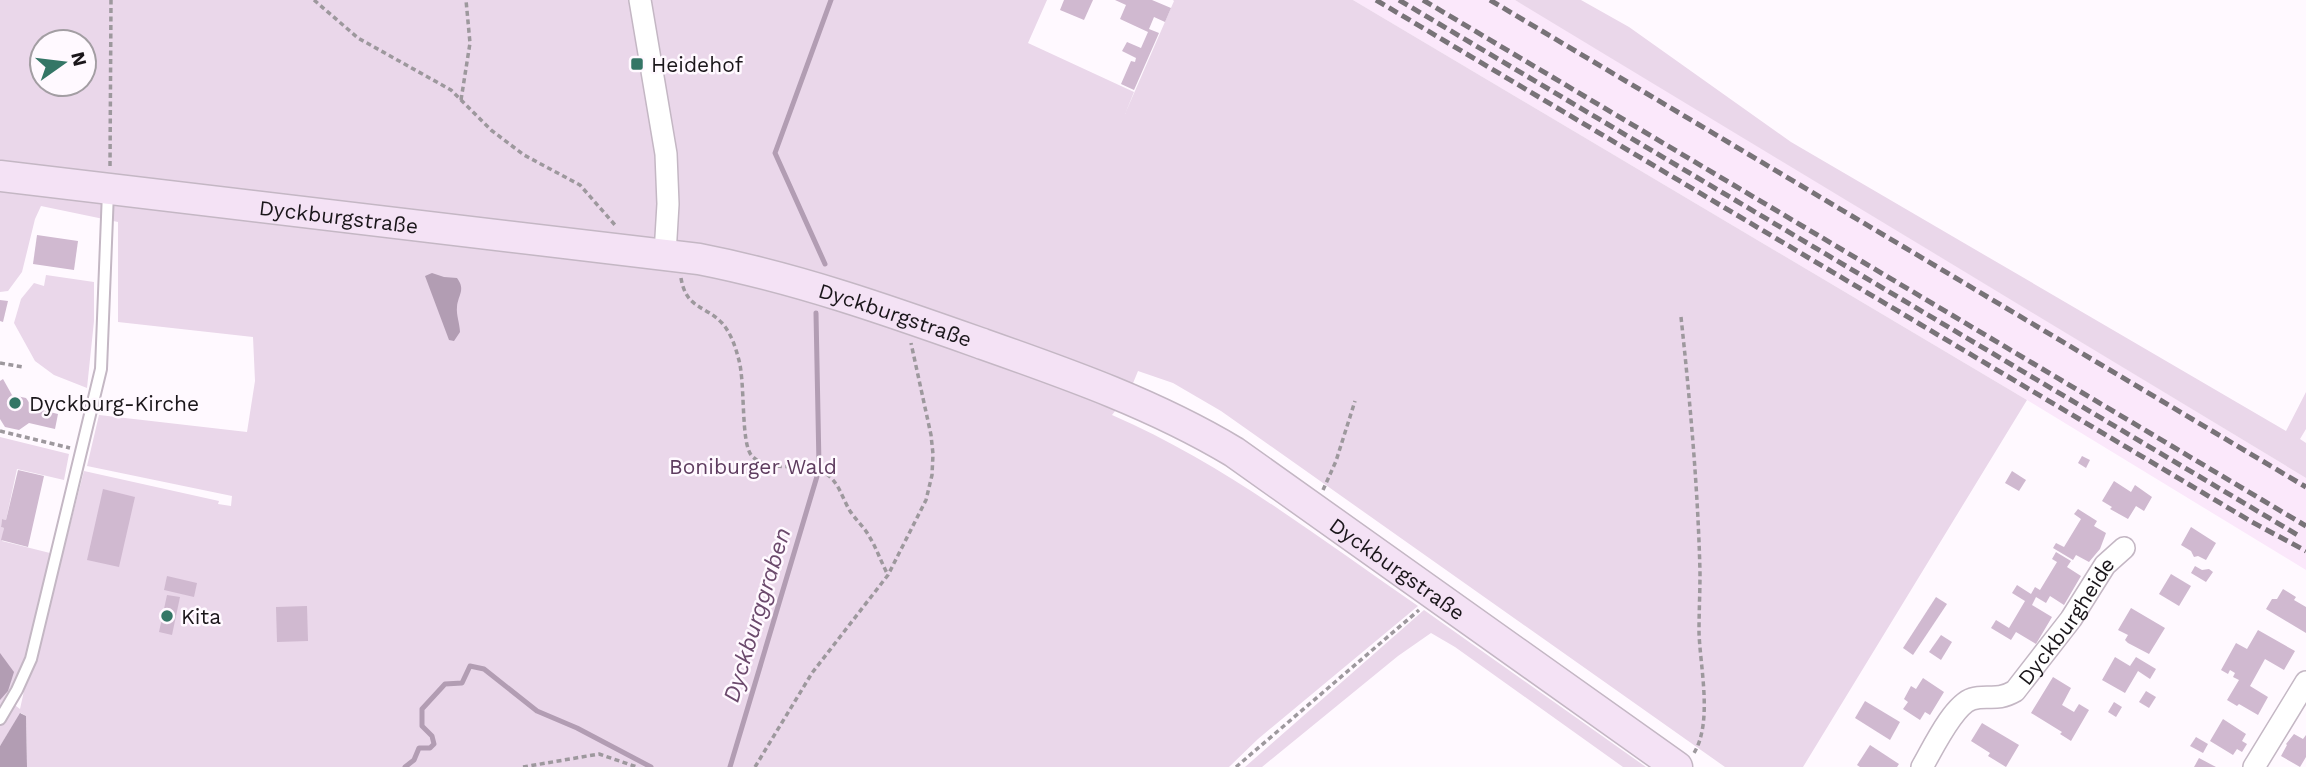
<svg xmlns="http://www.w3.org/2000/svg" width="2306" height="767" font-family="'Work Sans',sans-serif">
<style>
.built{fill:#fbe8fb}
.green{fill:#ead7ea;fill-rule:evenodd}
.water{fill:#b29db3}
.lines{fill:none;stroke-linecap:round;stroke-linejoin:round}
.stream{stroke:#b29db3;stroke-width:5}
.building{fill:#d0b9d0}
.lane-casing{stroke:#c4b7c4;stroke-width:14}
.street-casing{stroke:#c4b7c4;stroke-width:24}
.secondary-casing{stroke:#c4b7c4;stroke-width:33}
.path{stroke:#9d989d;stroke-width:3.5;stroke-dasharray:5 3.5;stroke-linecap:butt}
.lane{stroke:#fff;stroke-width:10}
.street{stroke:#fff;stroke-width:21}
.secondary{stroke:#f4e2f5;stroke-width:30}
.rail{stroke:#787378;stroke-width:5;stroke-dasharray:10 5;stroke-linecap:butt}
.poi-dot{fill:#347666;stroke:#fff9ff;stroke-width:2.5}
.labels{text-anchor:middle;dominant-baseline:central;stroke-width:5;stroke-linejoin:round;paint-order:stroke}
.poi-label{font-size:21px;fill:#1a161a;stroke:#fff9ff;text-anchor:start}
.street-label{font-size:21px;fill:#1a161a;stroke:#fff9ff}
.park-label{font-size:21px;fill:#5e3c5f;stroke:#fff9ff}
.water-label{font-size:23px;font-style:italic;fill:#6b496c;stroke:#fff9ff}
</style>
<rect width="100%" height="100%" fill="#fff9ff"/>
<path class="built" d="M 1353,0 L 1515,0 L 1533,10 L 2306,478 L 2306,570 L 2027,400 Z"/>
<g class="green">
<path d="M 0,0 L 1047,0 L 1028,43 L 1134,92 L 1125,114 L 1174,1 L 1173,0 L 1353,0 L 2027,400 L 1803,767 L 1725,767 L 1221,411 L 1173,383 L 1138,371 L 1129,393 L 1112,415 C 1223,463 1319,538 1418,606 L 1258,739 L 1229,767 L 27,767 L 26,716 L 21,713 L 0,746 L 0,437 L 69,454 L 64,480 L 17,469 L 6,520 L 2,519 L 1,527 L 4,528 L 2,541 L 50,553 L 51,567 L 26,657 L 8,700 L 20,709 L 24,691 L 35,662 L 84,471 L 219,501 L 218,504 L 231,506 L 232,496 L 87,466 L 99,415 L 247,432 L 255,381 L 253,337 L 118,322 L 118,222 L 41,206 L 35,219 L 22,272 L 8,291 L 0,292 ZM 42,42 L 84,42 L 84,84 L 42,84 Z"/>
<path d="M 1515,0 L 1581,0 L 1629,27 L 1791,142 L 2286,431 L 2306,392 L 2306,429 L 2300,439 L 2306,443 L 2306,478 Z"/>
<path d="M 46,275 L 94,282 L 94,321 L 87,388 L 54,375 L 35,361 L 14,323 L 21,299 L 34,283 L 44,286 Z"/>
<path d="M 1424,610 L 1646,767 L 1623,767 L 1455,647 L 1431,633 L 1398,656 L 1262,767 L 1245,767 Z"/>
</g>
<g class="water">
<path d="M 432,273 L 444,277 L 457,278 C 466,290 458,295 457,307 C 456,314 460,325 460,332 L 454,341 L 449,340 L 425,276 Z"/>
<path d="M 0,653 L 14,672 L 8,691 L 0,700 Z"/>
<path d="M 20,713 L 26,716 L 27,767 L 0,767 L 0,746 Z"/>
</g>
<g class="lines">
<g class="stream">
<path d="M 825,264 L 775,153 L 831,0"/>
<path d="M 816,313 L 819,466"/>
<path d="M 405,767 L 414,760 L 419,748 L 430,748 L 434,744 L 432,736 L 422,726 L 422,709 L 445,684 L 462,683 L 470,666 L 484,669 L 537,711 L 577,728 L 651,767"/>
<path d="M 730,767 L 818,473"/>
</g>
</g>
<g class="building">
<path d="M 1064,0 L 1093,0 L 1084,20 L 1060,10 Z"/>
<path d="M 1115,0 L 1152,0 L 1171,8 L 1165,22 L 1154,17 L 1149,29 L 1159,33 L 1134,90 L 1121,84 L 1131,61 L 1135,62 L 1136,58 L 1122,51 L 1127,42 L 1141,48 L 1148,32 L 1120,19 L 1126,5 Z"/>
<path d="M 37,235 L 78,241 L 74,270 L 33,264 Z"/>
<path d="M 0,300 L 8,301 L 3,322 L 0,321 Z"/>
<path d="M 3,379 L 12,395 L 26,398 L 33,408 L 58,414 L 55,429 L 29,423 L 19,430 L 5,427 L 0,419 L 0,381 Z"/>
<path d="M 2082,456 L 2090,460 L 2086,468 L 2078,463 Z"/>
<path d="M 18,470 L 44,476 L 28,547 L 1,540 L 4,528 L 1,527 L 2,519 L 6,520 Z"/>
<path d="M 2012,471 L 2026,480 L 2019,491 L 2005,483 Z"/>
<path d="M 2114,481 L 2131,492 L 2135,485 L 2152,497 L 2144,511 L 2136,506 L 2128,519 L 2110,509 L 2112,507 L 2102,501 Z"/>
<path d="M 103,489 L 135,497 L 119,567 L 87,560 Z"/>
<path d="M 2078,509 L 2097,521 L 2094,526 L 2106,533 L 2100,549 L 2089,562 L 2076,555 L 2073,560 L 2053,548 L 2056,543 L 2064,547 L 2081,519 L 2074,514 Z"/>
<path d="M 2191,527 L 2216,543 L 2206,560 L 2198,556 L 2194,557 L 2191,551 L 2181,545 Z"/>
<path d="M 2056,552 L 2071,561 L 2067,567 L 2081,576 L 2064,605 L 2050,596 L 2046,603 L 2036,597 L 2032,605 L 2052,617 L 2036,644 L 2016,632 L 2011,640 L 1991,628 L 1996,620 L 2009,628 L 2025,601 L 2012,593 L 2017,585 L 2031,594 L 2035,587 L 2040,590 L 2057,562 L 2052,559 Z"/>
<path d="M 2195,566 L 2202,570 L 2209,569 L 2213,572 L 2206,582 L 2191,573 Z"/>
<path d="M 2171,574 L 2191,586 L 2179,606 L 2159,594 Z"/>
<path d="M 167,576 L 197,583 L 194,597 L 164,590 Z"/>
<path d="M 2283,589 L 2296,597 L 2294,600 L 2306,607 L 2306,633 L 2266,609 L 2272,599 L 2277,599 Z"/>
<path d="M 167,595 L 180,597 L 172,635 L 159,632 Z"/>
<path d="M 1936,597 L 1947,604 L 1913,655 L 1903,648 Z"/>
<path d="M 307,606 L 308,641 L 277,642 L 276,607 Z"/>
<path d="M 2131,608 L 2165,628 L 2149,654 L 2128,643 L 2125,640 L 2128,635 L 2118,630 Z"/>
<path d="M 2258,630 L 2295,651 L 2284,670 L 2265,659 L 2250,686 L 2268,697 L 2258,715 L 2239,704 L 2237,706 L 2227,700 L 2239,680 L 2233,677 L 2235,673 L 2230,670 L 2228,674 L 2221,670 L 2236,643 L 2247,649 Z"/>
<path d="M 1941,635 L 1952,642 L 1941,660 L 1929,652 Z"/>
<path d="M 2115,657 L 2130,666 L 2136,657 L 2156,669 L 2150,679 L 2138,671 L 2125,693 L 2102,680 Z"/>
<path d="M 2053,677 L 2071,688 L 2062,705 L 2074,712 L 2079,704 L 2089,710 L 2071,741 L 2060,734 L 2062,732 L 2031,713 Z"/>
<path d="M 1923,678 L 1944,692 L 1930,715 L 1925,712 L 1920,720 L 1903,709 L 1908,702 L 1904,699 L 1911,686 L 1916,689 Z"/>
<path d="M 2146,691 L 2156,697 L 2149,708 L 2139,702 Z"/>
<path d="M 1865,701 L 1900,722 L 1890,740 L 1855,718 Z"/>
<path d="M 2114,702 L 2122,707 L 2116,717 L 2108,712 Z"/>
<path d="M 2223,719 L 2246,734 L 2242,741 L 2247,744 L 2242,752 L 2237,749 L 2233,755 L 2210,741 Z"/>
<path d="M 1982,723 L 2019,745 L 2006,767 L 1988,756 L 1990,753 L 1971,741 Z"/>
<path d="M 2294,734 L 2303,739 L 2306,735 L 2306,757 L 2300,767 L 2281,756 L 2287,745 L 2286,744 Z"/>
<path d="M 2196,737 L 2208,744 L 2203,753 L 2190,746 Z"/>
<path d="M 1870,745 L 1899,764 L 1897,767 L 1860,767 L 1857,765 Z"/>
<path d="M 2199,758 L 2216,767 L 2194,767 Z"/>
</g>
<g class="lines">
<g class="lane-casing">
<path id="lane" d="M 0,719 L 17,690 L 31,659 L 101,369 L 108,192"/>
</g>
<g class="street-casing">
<g id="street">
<path d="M 640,0 L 666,154 L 668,204 L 665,254"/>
<path id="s1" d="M 1922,767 C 1932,750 1953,705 1972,699 C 1988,694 1996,702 2015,691 L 2071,619 L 2105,565 L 2124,548"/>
<path d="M 2254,767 L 2306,682"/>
</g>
</g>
<g class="secondary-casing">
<g id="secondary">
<path id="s2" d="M 0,176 L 699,259 C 796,278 887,310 980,343 C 1068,374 1154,404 1234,452 L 1677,767"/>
</g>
</g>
<g class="path">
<path d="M 314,0 L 358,38 L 451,90 L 491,130 L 524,155 L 580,185 L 615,225"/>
<path d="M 461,100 L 470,43 L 466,0"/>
<path d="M 110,166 L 111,0"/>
<path d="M 681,278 C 686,309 705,305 722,323 C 730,332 735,345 738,357 C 746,380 740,444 752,456 C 769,474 802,461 823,472 C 838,479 842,498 850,511 C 856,520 864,527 869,536 C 877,549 881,562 888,575"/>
<path d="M 1681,317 C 1690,401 1698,488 1700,573 C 1700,592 1699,612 1699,632 C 1700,667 1713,722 1694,753"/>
<path d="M 0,363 L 23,367"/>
<path d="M 0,431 L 70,448"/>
<path d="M 1323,490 L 1336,461 L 1355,401"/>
<path d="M 523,767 L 599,754 L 637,767"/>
<path d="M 755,767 L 812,673 L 888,575 L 926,500 L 932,475 L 933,454 L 931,435 L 911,343"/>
<path d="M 1236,767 L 1419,610"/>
</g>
<use href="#lane" class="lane"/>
<use href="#street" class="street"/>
<use href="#secondary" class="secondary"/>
<g class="rail">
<path d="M 1376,0 L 2252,522 L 2306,551"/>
<path d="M 1399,0 L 2301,537"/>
<path d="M 1423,0 L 2306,526"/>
<path d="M 1490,0 L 2306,487"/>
</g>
</g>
<g class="poi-dot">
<rect x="630" y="57" width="14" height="14" rx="3.5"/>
<circle cx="15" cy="403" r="7"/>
<circle cx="167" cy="616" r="7"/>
</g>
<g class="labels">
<g class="poi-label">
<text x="651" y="64">Heidehof</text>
<text x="29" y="403">Dyckburg-Kirche</text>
<text x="181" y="616">Kita</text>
</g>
<g class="street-label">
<text stroke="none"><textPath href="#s2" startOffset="341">Dyckburgstraße</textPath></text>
<text stroke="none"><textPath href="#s2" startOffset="908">Dyckburgstraße</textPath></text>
<text stroke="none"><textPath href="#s2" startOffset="1475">Dyckburgstraße</textPath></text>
<text stroke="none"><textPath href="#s1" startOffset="217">Dyckburgheide</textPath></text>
</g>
<g class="park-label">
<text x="753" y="466">Boniburger Wald</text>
</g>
<g class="water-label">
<text transform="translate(757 615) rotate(-73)">Dyckburggraben</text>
</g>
</g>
<g transform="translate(63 63) rotate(76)"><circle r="33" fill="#fff9ff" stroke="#a39ea3" stroke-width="2"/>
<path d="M0-5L12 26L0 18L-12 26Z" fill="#347666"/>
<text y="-10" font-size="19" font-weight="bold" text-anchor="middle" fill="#1a161a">N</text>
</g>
</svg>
